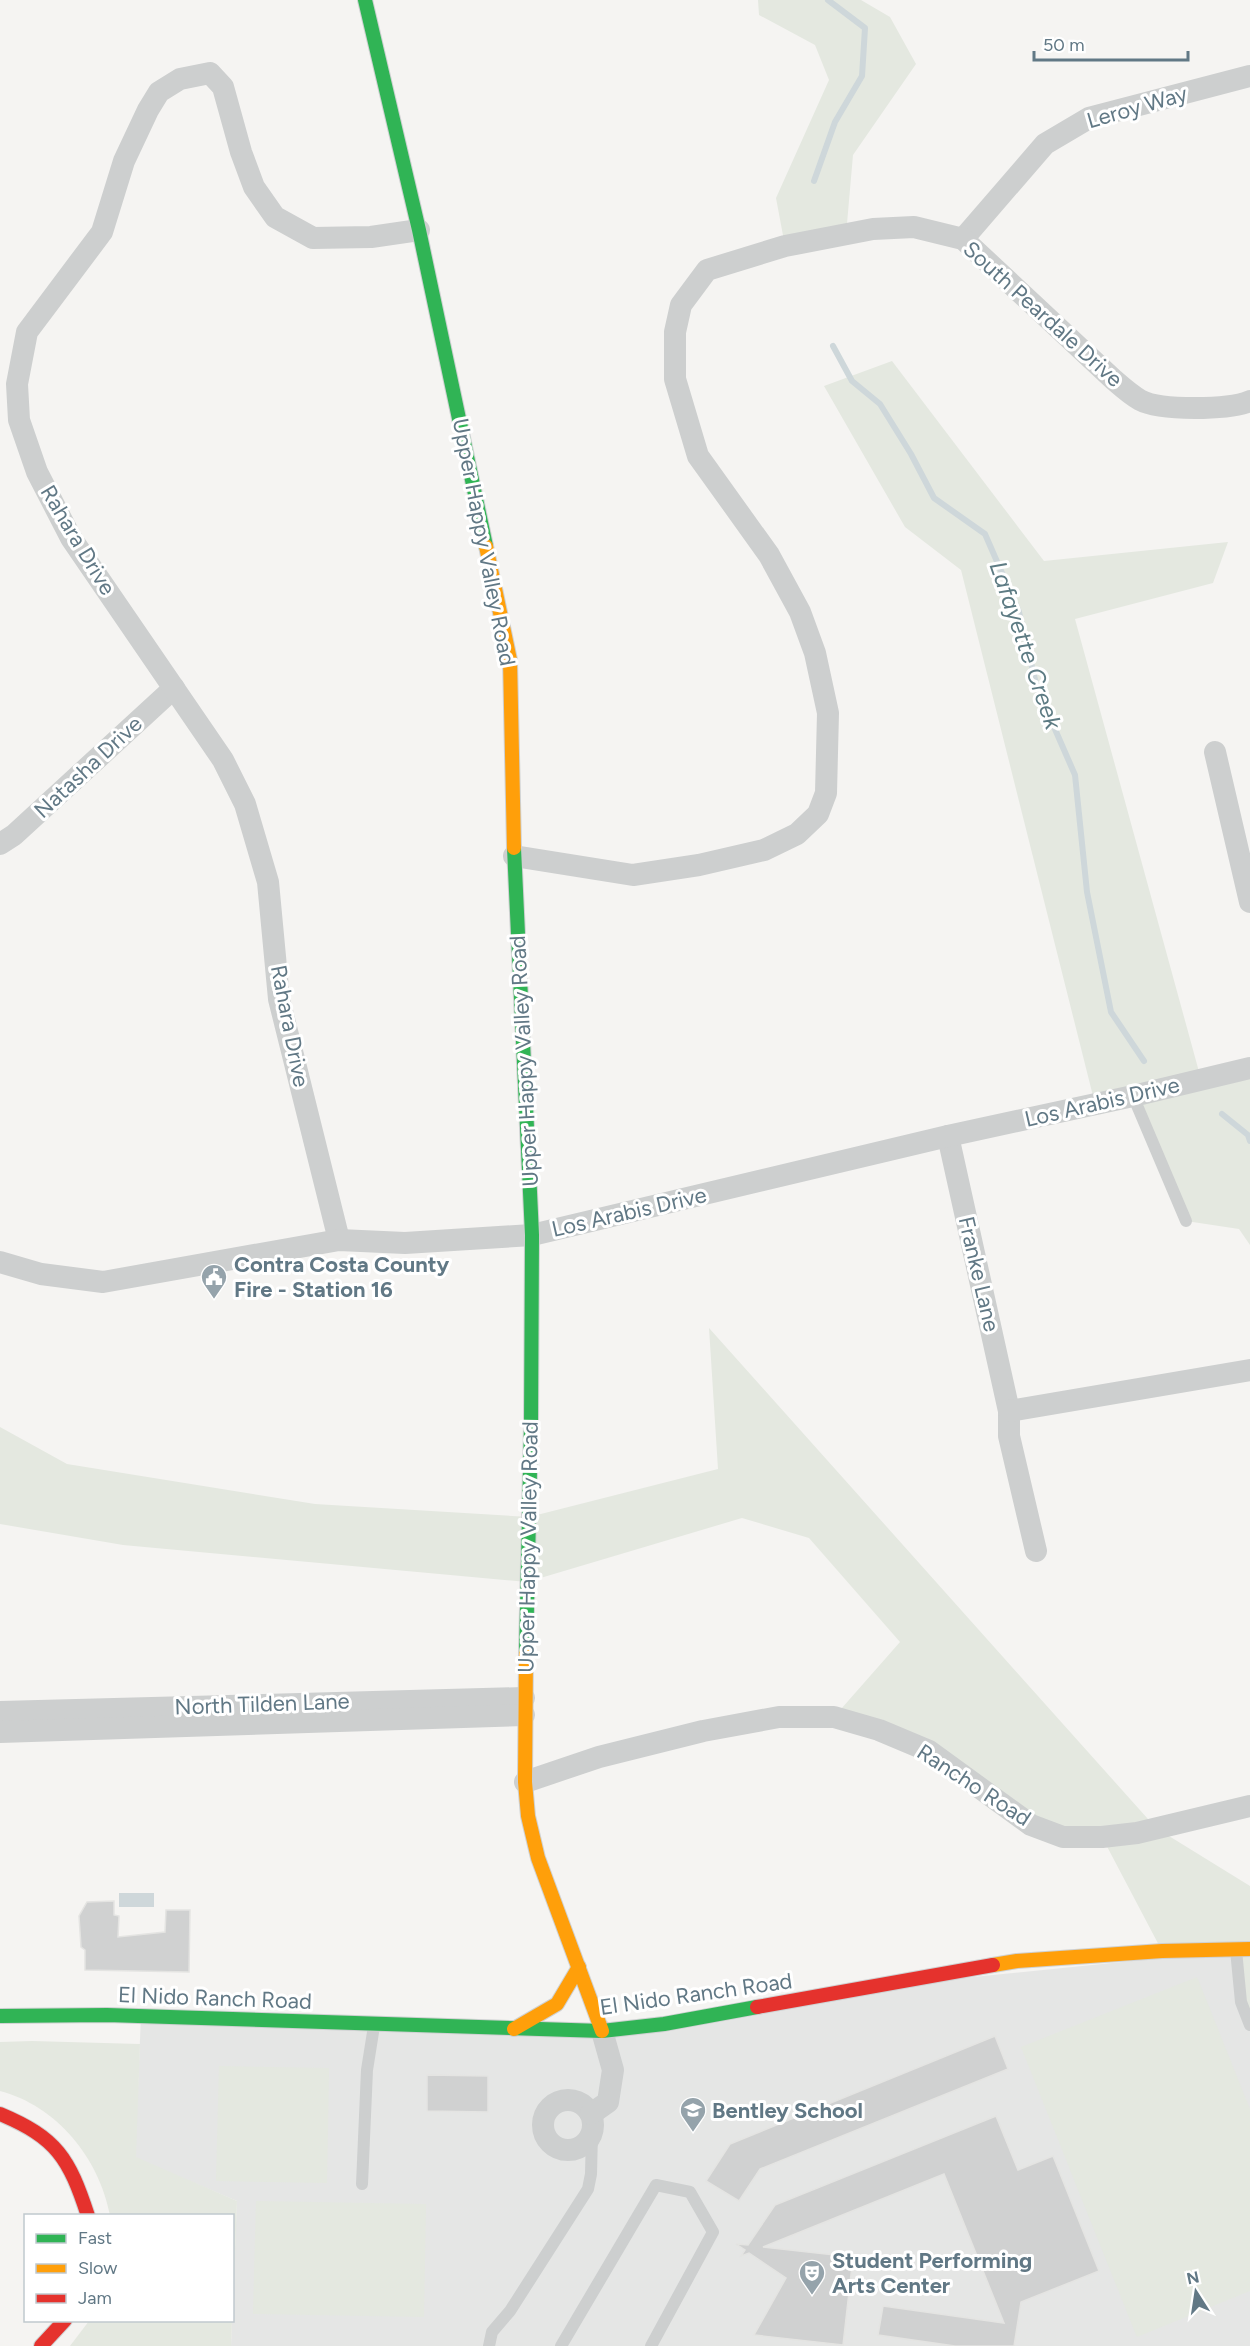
<svg xmlns="http://www.w3.org/2000/svg" width="1250" height="2346" font-family="Figtree,sans-serif">
<style>
.built{fill:#e5e6e5}
.green{fill:#e4e8e0}
.water{fill:#ced7da}
.lines{fill:none;stroke-linecap:round;stroke-linejoin:round}
.stream{stroke:#ced7da;stroke-width:6}
.building{fill:#d0d1d1;stroke:#e4e4e2;stroke-width:1.5}
.fast-casing{stroke:#cfd1d2;stroke-width:16}
.slow-casing{stroke:#cfd1d2;stroke-width:16}
.jam-casing{stroke:#cfd1d2;stroke-width:16}
.lane{stroke:#cdcfcf;stroke-width:12}
.street{stroke:#cdcfcf;stroke-width:22}
.fast{stroke:#30b455;stroke-width:14}
.slow{stroke:#ff9f0a;stroke-width:14}
.jam{stroke:#e5322d;stroke-width:14}
.labels{text-anchor:middle;dominant-baseline:central;stroke-width:6;stroke-linejoin:round;paint-order:stroke}
.street-label{font-size:22px;fill:#617885;stroke:#fff}
.poi-label{font-size:22px;font-weight:bold;fill:#617885;stroke:#fff;text-anchor:start}
.water-label{font-size:24px;font-style:italic;fill:#5d7b83;stroke:#fff}
</style>
<rect width="100%" height="100%" fill="#f5f4f2"/>
<path class="built" d="M 1250,1949 L 1250,2346 L 231,2346 L 237,2201 L 135,2158 L 141,2016 L 603,2031 L 875,1987 Z"/>
<g class="green">
<path d="M 758,0 L 861,0 L 890,17 L 916,64 L 853,155 L 846,235 L 785,246 L 776,198 L 829,80 L 815,45 L 759,15 Z"/>
<path d="M 892,361 L 1044,561 L 1228,542 L 1213,583 L 1075,619 L 1201,1079 L 1250,1068 L 1250,1245 L 1239,1229 L 1186,1221 L 1133,1096 L 1095,1104 L 961,570 L 905,527 L 824,386 Z"/>
<path d="M 709,1328 L 1156,1828 L 1250,1886 L 1250,2025 L 1236,1950 L 1162,1951 L 1102,1837 L 1063,1837 L 929,1751 L 834,1717 L 900,1642 L 809,1538 L 742,1518 L 527,1582 L 123,1545 L 0,1524 L 0,1427 L 67,1464 L 315,1504 L 529,1517 L 718,1469 Z"/>
<path d="M 1197,1977 L 1250,2109 L 1250,2291 L 1137,2337 L 1021,2047 Z"/>
<path d="M 32,2041 L 140,2044 L 136,2157 L 237,2201 L 233,2316 L 232,2216 L 110,2215 C 99,2158 57,2106 0,2091 L 0,2042 Z"/>
<path d="M 219,2066 L 329,2068 L 327,2183 L 216,2181 Z"/>
<path d="M 256,2201 L 426,2204 L 424,2317 L 253,2314 Z"/>
<path d="M 89,2321 L 232,2321 L 231,2346 L 70,2346 Z"/>
</g>
<rect class="water" x="119" y="1893" width="35" height="14"/>
<g class="lines">
<g class="stream">
<path d="M 814,181 L 835,122 L 862,76 L 865,28 L 828,0"/>
<path d="M 833,346 L 852,381 L 880,404 L 911,454 L 934,498 L 985,534 L 1019,612 L 1037,688 L 1075,775 L 1087,892 L 1111,1012 L 1144,1061"/>
<path d="M 1222,1114 L 1248,1135 L 1250,1141"/>
</g>
</g>
<g class="building">
<path d="M 114,1901 L 114,1915 L 119,1916 L 118,1937 L 165,1932 L 166,1910 L 190,1910 L 189,1972 L 85,1970 L 85,1950 L 81,1947 L 79,1916 L 87,1902 Z"/>
<path d="M 995,2036 L 1008,2069 L 760,2169 L 739,2201 L 706,2181 L 730,2144 Z"/>
<path d="M 427,2075 L 488,2076 L 488,2112 L 427,2111 Z"/>
<path d="M 996,2116 L 1018,2170 L 1053,2156 L 1099,2271 L 1021,2302 L 1014,2346 L 955,2346 L 878,2335 L 883,2306 L 1004,2323 L 944,2174 L 763,2247 L 853,2257 L 843,2345 L 754,2335 L 786,2278 L 749,2253 L 741,2256 L 745,2250 L 736,2244 L 748,2245 L 775,2205 Z"/>
</g>
<g class="lines">
<g class="fast-casing">
<g id="fast">
<path d="M 365,0 L 419,230 L 486,546"/>
<path d="M 514,848 L 532,1235 L 531,1425 L 526,1653"/>
<path d="M 0,2016 L 107,2015 L 602,2031 L 664,2024 L 757,2007"/>
</g>
</g>
<g class="slow-casing">
<g id="slow">
<path d="M 486,546 L 510,660 L 514,848"/>
<path d="M 526,1653 L 525,1782 L 528,1816 L 538,1858 L 602,2031"/>
<path d="M 993,1965 L 1017,1961 L 1162,1951 L 1250,1949"/>
<path d="M 514,2029 L 557,2004 L 579,1967"/>
</g>
</g>
<g class="jam-casing">
<g id="jam">
<path d="M 757,2007 L 993,1965"/>
<path d="M 0,2114 C 57,2138 69,2158 88,2216"/>
<path d="M 41,2346 L 65,2320"/>
</g>
</g>
<g class="lane">
<path d="M 1133,1096 L 1186,1221"/>
<path d="M 1236,1950 L 1241,2002 L 1250,2025"/>
<path d="M 362,2184 L 367,2070 L 374,2026"/>
<path d="M 489,2346 L 492,2332 L 510,2311 L 588,2189 L 591,2174 L 592,2133"/>
<path d="M 561,2346 L 656,2185 L 690,2192 L 713,2232 L 651,2346"/>
</g>
<g class="street">
<path d="M 963,239 L 1045,144 L 1089,118 L 1250,76"/>
<path d="M 1215,752 L 1250,902"/>
<path d="M 0,844 L 14,835 L 174,688"/>
<path d="M 514,856 L 633,875 L 699,865 L 764,850 L 797,834 L 818,814 L 826,793 L 828,713 L 815,653 L 800,612 L 769,555 L 698,456 L 675,379 L 675,332 L 681,305 L 707,270 L 785,246 L 873,229 L 914,227 L 963,239 L 1114,380 C 1122,387 1131,395 1140,400 C 1160,411 1229,410 1250,401"/>
<path d="M 948,1136 L 1009,1411 L 1009,1436 L 1036,1551"/>
<path d="M 339,1240 L 279,999 L 268,882 L 245,804 L 223,760 L 71,538 L 37,472 L 19,420 L 17,384 L 27,332 L 102,232 L 124,161 L 148,110 L 159,92 L 180,79 L 210,73 L 223,87 L 241,152 L 254,187 L 275,217 L 313,238 L 371,237 L 419,230"/>
<path d="M 0,1262 L 41,1274 L 103,1282 L 339,1240 L 405,1243 L 532,1235 L 948,1136 L 1133,1096 L 1250,1068"/>
<path d="M 1009,1411 L 1250,1370"/>
<path d="M 0,1712 L 524,1698"/>
<path d="M 0,1732 L 524,1715"/>
<path d="M 525,1782 L 599,1757 L 703,1731 L 779,1717 L 834,1717 L 879,1730 L 929,1751 L 1031,1825 L 1063,1837 L 1102,1837 L 1137,1833 L 1250,1806"/>
<circle cx="568" cy="2125" r="25"/>
<path d="M 591,2114 L 608,2102 L 613,2070 L 602,2031"/>
</g>
<use href="#fast" class="fast"/>
<use href="#slow" class="slow"/>
<use href="#jam" class="jam"/>
</g>
<defs>
<g id="civic-pin" transform="scale(1.35)"><path d="M0 17L-7.5 6A9.5 9.5 0 1 1 7.5 6Z" fill="#95a3ab" stroke="#fff"/><path d="M-.6-6.5H3V-4.5H.6V-3L4-1V1h2V6H-6V1h2V-1L-.6-3ZM-1.2 2.5V6h2.4V2.5Z" fill="#fff"/></g>
<g id="school-pin" transform="scale(1.35)"><path d="M0 17L-7.5 6A9.5 9.5 0 1 1 7.5 6Z" fill="#95a3ab" stroke="#fff"/><path d="M0-5L7-2L0 1L-7-2ZM-4 1L0 2.5L4 1V4Q0 6-4 4Z" fill="#fff"/></g>
<g id="theatre-pin" transform="scale(1.35)"><path d="M0 17L-7.5 6A9.5 9.5 0 1 1 7.5 6Z" fill="#95a3ab" stroke="#fff"/><path d="M-5-5.5Q0-4 5-5.5V0Q5 5 0 6Q-5 5-5 0ZM-3.3-2.5H-1v1.5H-3.3ZM1-2.5H3.3v1.5H1ZM-2.8 1Q0 5.5 2.8 1Z" fill="#fff"/></g>
</defs>
<g fill-rule="evenodd">
<use href="#civic-pin" x="214" y="1277"/>
<use href="#school-pin" x="693" y="2110"/>
<use href="#theatre-pin" x="812" y="2273"/>
</g>
<g class="labels">
<g class="street-label">
<text transform="translate(1137 107) rotate(-16)">Leroy Way</text>
<text transform="translate(1043 314) rotate(42)">South Peardale Drive</text>
<text transform="translate(78 540) rotate(59)">Rahara Drive</text>
<text transform="translate(484 542) rotate(79)">Upper Happy Valley Road</text>
<text transform="translate(88 767) rotate(-43)">Natasha Drive</text>
<text transform="translate(290 1026) rotate(79)">Rahara Drive</text>
<text transform="translate(524 1061) rotate(-93)">Upper Happy Valley Road</text>
<text transform="translate(1102 1102) rotate(-13)">Los Arabis Drive</text>
<text transform="translate(629 1212) rotate(-13)">Los Arabis Drive</text>
<text transform="translate(979 1274) rotate(77)">Franke Lane</text>
<text transform="translate(528 1547) rotate(-89)">Upper Happy Valley Road</text>
<text transform="translate(262 1704) rotate(-2)">North Tilden Lane</text>
<text transform="translate(974 1785) rotate(33)">Rancho Road</text>
<text transform="translate(696 1994) rotate(-8)">El Nido Ranch Road</text>
<text transform="translate(215 1998) rotate(2)">El Nido Ranch Road</text>
</g>
<g class="poi-label">
<text x="234" y="1264">Contra Costa County<tspan x="234" dy="25">Fire - Station 16</tspan></text>
<text x="712" y="2110">Bentley School</text>
<text x="832" y="2260">Student Performing<tspan x="832" dy="25">Arts Center</tspan></text>
</g>
<g class="water-label">
<text transform="translate(1026 645) rotate(71)">Lafayette Creek</text>
</g>
</g>
<rect x="24" y="2214" width="210" height="108" fill="#ffffff" stroke="#c0c9ce" stroke-width="1.5"/>
<rect x="36" y="2234" width="30" height="9" fill="#30b455" stroke="#c0c9ce" stroke-width="1.5"/>
<text x="78" y="2244" font-size="18" fill="#617885">Fast</text>
<rect x="36" y="2264" width="30" height="9" fill="#ff9f0a" stroke="#c0c9ce" stroke-width="1.5"/>
<text x="78" y="2274" font-size="18" fill="#617885">Slow</text>
<rect x="36" y="2294" width="30" height="9" fill="#e5322d" stroke="#c0c9ce" stroke-width="1.5"/>
<text x="78" y="2304" font-size="18" fill="#617885">Jam</text>
<g transform="translate(1196 2292) rotate(348)" stroke="#ffffff" stroke-width="4.5" paint-order="stroke">
<path d="M0-4.5L10 22L0 15L-10 22Z" fill="#617885"/>
<text y="-9" font-size="16" font-weight="bold" text-anchor="middle" fill="#617885">N</text>
</g>
<path d="M1034 51v9h154v-9" fill="none" stroke="#617885" stroke-width="3"/>
<text x="1043" y="51" font-size="18" fill="#617885" stroke="#ffffff" stroke-width="4.5" paint-order="stroke">50 m</text>
</svg>
